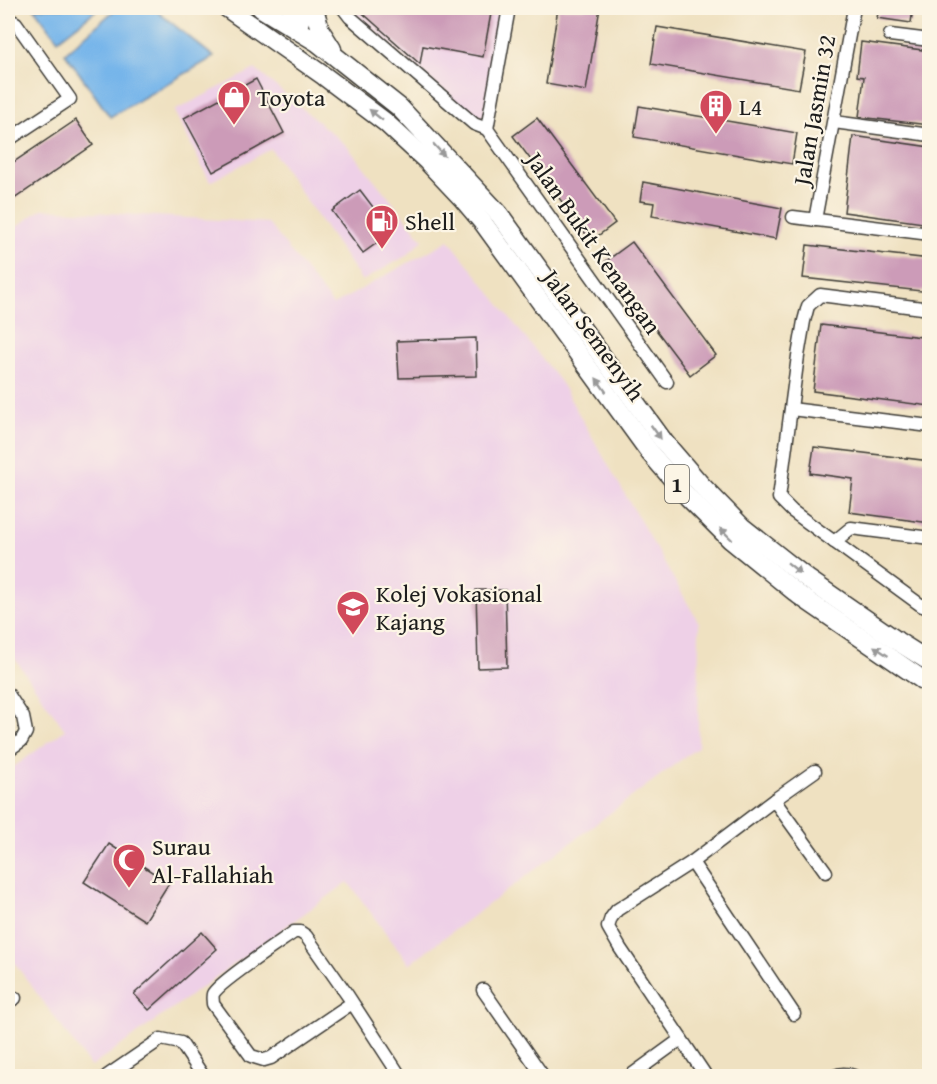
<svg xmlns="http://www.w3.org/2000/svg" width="937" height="1084" font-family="'Gentium Book Plus',serif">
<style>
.built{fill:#eed0e7}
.water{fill:#76b5ea;stroke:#496883;stroke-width:1.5}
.building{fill:#cc9bb8}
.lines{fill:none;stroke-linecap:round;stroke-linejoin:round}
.minor-casing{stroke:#3c3a35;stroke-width:15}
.tertiary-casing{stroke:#3c3a35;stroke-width:18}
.primary-casing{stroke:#3c3a35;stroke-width:21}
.minor{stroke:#fff;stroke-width:12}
.tertiary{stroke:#fff;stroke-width:15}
.primary{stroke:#fff;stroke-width:18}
.oneway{fill:#999}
.labels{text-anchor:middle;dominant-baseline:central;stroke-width:4.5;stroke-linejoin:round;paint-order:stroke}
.shield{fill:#fcf5e5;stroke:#5f5d58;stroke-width:1.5}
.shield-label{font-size:22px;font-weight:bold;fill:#1c1c1c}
.poi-label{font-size:24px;fill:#1c1c1c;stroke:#fcf5e5;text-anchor:start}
.street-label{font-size:24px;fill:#1c1c1c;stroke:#fcf5e5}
</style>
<rect width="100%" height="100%" fill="#fcf5e5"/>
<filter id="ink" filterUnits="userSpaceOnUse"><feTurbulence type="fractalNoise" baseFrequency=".0167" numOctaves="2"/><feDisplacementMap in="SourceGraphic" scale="12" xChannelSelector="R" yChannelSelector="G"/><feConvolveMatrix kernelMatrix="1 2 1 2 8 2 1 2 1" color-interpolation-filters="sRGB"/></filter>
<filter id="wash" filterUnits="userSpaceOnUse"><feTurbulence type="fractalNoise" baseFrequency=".008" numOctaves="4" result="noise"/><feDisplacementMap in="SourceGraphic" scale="24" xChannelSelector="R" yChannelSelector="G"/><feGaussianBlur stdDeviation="1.35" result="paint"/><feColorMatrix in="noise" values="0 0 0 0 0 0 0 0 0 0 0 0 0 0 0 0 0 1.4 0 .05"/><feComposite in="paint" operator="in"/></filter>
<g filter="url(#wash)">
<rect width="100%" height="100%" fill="#efe1c1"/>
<g class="built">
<path d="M 349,8 L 503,8 L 484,118 L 471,115 L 352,12 Z"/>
<path d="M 255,69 L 346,145 L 423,240 L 406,256 L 362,281 L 271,149 L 210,182 L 174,111 Z"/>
<path d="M 42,209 L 268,223 L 333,305 L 449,240 L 561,383 L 699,623 L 698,747 L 409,964 L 348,882 L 91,1067 L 8,954 L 8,771 L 65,730 L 8,649 L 8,233 Z"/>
</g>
<g class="water">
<path d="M 34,8 L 99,8 L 58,40 Z"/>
<path d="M 117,8 L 153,8 L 214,57 L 110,117 L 65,53 Z"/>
</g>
<g id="blocks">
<g class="building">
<path d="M 357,8 L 492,8 L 483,57 L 423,46 L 420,64 Z"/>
<path d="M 558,8 L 600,8 L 586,91 L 546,84 Z"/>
<path d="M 879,8 L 913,8 L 911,23 L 877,18 Z"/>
<path d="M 657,27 L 806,52 L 799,89 L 651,64 Z"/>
<path d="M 861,42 L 930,51 L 930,125 L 859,117 L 864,77 L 857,76 Z"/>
<path d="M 256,79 L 284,133 L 213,172 L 184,118 Z"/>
<path d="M 639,106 L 797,133 L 792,164 L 634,137 Z"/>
<path d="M 537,118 L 615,223 L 591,241 L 513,136 Z"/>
<path d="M 76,120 L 93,145 L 8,203 L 8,166 Z"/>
<path d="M 853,136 L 930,147 L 930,224 L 844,212 Z"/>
<path d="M 643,182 L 782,208 L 776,239 L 652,216 L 654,203 L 640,201 Z"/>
<path d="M 360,190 L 392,232 L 363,253 L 332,211 Z"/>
<path d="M 632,242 L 716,355 L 690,375 L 605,262 Z"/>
<path d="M 807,245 L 930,259 L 930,292 L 803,278 Z"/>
<path d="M 821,325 L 930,338 L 930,406 L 813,391 Z"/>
<path d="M 476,338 L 477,376 L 399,378 L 397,341 Z"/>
<path d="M 814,447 L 930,461 L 930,523 L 849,512 L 853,479 L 810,473 Z"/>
<path d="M 476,590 L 505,590 L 507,667 L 478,668 Z"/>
<path d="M 109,844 L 169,883 L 145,921 L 84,882 Z"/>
<path d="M 202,932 L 217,949 L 149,1010 L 134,994 Z"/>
</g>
</g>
</g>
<g filter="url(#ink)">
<use href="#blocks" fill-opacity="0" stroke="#3c3a35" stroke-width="1.5"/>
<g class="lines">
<g class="minor-casing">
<g id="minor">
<path d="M 343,8 L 350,17 L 474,124 L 487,129"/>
<path d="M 8,19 L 16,23 L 70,99 L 8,140"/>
<path d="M 890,35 L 930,40"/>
<path d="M 834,122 L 930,135"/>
<path d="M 487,129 L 667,382"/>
<path d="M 487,129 L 509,8"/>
<path d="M 793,217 L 930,234"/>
<path d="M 815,220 L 854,8"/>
<path d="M 930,309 L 820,295 L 808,306 L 804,321 L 798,356 L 779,498 L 792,511 L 922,606 L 930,608"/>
<path d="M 791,409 L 930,426"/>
<path d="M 834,542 L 851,528 L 930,538"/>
<path d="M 8,694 L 23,717 L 26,732 L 21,741 L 8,750"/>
<path d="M 774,800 L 826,872"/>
<path d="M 692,862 L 794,1014"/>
<path d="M 483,990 L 543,1076"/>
<path d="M 8,1002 L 15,998"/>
<path d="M 352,1003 L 271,1058 L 264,1060 L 251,1056 L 213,1004 C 213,1001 212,997 213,994 C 218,983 280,942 294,932 L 300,932 L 306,936 L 348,996 L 400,1076"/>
<path d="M 107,1076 L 161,1039 L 181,1043 L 203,1076"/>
<path d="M 630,1076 L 681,1039"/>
<path d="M 706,1076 L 620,948 L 608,927 L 611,918 L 617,910 L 692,862 L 774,800 L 815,771"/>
<path d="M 835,1076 C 841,1073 848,1074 854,1076"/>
</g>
</g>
<g class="tertiary-casing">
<g id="tertiary">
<path d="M 286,24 L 291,8"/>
<path d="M 298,31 L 306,8"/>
</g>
</g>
<g class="primary-casing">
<g id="primary">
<path d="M 227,8 L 324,76 L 385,122 L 427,161 L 462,198 L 484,224 L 651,454 L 688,497 L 730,539 L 799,595 L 930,685"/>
<path d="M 261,8 L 317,42 L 399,107 L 499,214 L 664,442 L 701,485 L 742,527 L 809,580 L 897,641 L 930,662"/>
<path d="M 314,8 L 320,30 L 332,49"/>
</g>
</g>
<use href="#minor" class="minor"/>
<use href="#tertiary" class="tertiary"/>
<use href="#primary" class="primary"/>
</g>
<defs><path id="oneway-solid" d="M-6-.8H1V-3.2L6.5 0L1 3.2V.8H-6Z" transform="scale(1.5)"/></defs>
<g class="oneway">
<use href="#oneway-solid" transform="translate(376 115) rotate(-141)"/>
<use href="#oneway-solid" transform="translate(439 150) rotate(47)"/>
<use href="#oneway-solid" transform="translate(601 385) rotate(-126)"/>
<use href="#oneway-solid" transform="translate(656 432) rotate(54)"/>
<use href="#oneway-solid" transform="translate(726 534) rotate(-136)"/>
<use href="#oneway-solid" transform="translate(794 568) rotate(39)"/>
<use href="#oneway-solid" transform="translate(881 651) rotate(-146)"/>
</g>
</g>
<defs>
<g id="shop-pin" transform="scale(1.725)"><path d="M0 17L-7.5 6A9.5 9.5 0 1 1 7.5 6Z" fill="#d1495b" stroke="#fcf5e5"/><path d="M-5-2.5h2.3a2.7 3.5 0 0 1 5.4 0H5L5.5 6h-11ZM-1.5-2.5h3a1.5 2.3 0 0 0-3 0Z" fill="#fff"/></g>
<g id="building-pin" transform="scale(1.725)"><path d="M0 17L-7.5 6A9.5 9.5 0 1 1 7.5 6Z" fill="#d1495b" stroke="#fcf5e5"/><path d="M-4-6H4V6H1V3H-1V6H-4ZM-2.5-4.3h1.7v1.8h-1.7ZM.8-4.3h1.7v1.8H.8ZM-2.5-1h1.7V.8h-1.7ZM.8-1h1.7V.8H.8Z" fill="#fff"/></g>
<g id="fuel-pin" transform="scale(1.725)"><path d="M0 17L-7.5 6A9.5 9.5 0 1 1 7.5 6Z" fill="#d1495b" stroke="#fcf5e5"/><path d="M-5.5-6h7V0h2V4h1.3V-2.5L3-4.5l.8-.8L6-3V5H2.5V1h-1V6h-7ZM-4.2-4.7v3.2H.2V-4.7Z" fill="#fff"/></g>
<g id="university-pin" transform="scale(1.725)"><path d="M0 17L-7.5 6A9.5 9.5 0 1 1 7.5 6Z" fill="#d1495b" stroke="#fcf5e5"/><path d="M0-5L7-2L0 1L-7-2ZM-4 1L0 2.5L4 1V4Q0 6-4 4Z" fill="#fff"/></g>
<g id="mosque-pin" transform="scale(1.725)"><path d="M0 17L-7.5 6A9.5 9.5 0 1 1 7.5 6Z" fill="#d1495b" stroke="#fcf5e5"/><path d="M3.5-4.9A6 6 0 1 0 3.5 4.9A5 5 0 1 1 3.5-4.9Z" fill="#fff"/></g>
</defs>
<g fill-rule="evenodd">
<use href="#shop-pin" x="234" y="97"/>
<use href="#building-pin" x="716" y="106"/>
<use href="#fuel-pin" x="382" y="221"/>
<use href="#university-pin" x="353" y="607"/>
<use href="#mosque-pin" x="129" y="860"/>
</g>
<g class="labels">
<rect class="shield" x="665" y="465" width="24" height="38" rx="4.5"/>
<g class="shield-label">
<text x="677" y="484">1</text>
</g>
<g class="poi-label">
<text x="257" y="97">Toyota</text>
<text x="739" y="106">L4</text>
<text x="405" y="221">Shell</text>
<text x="376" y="593">Kolej Vokasional<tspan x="376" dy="28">Kajang</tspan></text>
<text x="152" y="846">Surau<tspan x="152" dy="28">Al-Fallahiah</tspan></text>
</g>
<g class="street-label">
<text transform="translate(814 110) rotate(-80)">Jalan Jasmin 32</text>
<text transform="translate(594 243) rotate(55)">Jalan Bukit Kenangan</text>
<text transform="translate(594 335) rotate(54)">Jalan Semenyih</text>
</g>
</g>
<rect width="937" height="1084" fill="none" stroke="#fcf5e5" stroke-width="30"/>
</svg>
